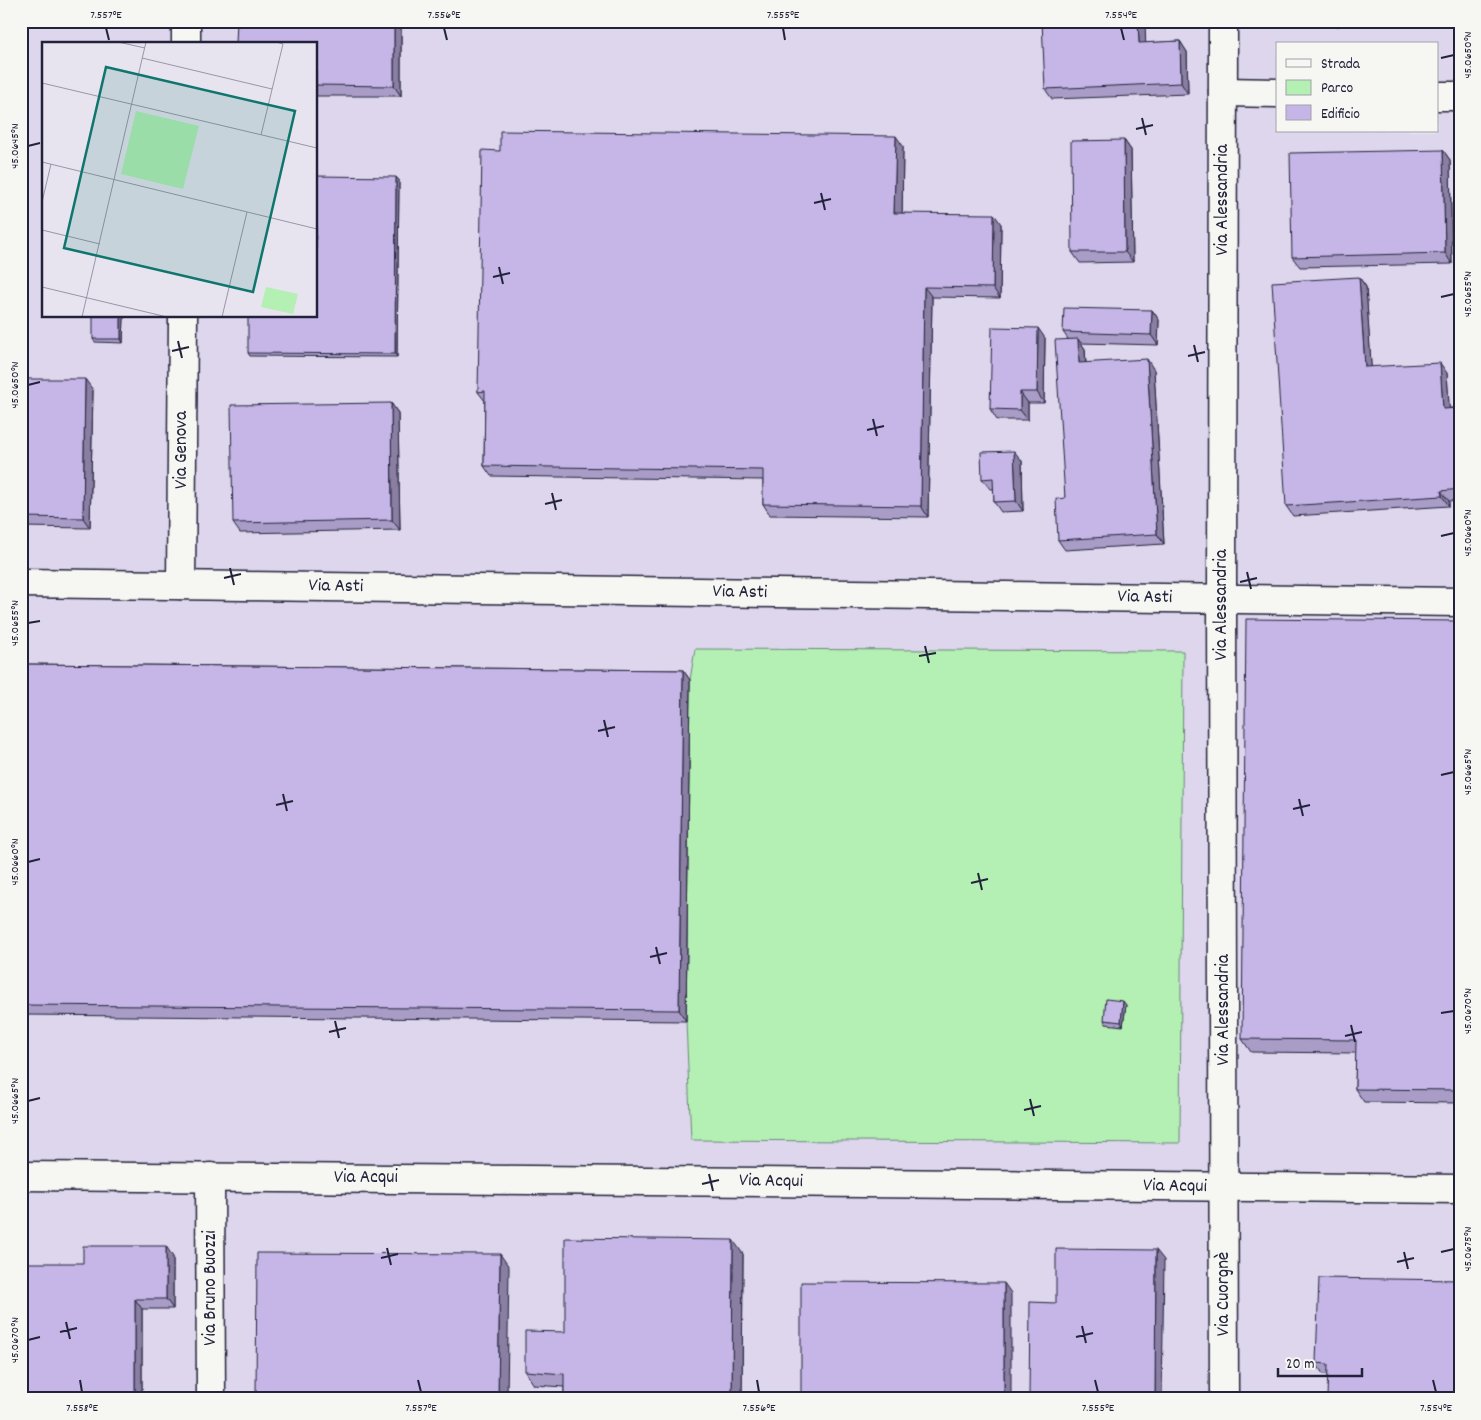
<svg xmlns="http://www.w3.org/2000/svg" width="1481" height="1420" font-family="Dekko,sans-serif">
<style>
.built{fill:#ddd6ed;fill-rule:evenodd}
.green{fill:#b4efb4;stroke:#6b8878}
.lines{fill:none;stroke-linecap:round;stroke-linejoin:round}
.minor-casing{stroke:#22223b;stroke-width:31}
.minor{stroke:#f6f6f2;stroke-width:28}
.wall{fill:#a99dc7;stroke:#22223b}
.shaded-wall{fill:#8a7fa2;stroke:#22223b}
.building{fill:#c5b6e7;stroke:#22223b}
.ticks{fill:none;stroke:#22223b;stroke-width:2}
.labels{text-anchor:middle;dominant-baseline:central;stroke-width:4;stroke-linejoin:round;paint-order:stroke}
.street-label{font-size:19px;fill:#22223b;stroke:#f6f6f2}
.inset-road{fill:none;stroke:#9896a7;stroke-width:1}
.view{fill:#0f766e;fill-opacity:0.15;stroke:#0f766e;stroke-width:2.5}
.inset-edge{fill:none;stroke:#22223b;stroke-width:2.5}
.neatline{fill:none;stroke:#22223b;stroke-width:2}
.ticks-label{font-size:12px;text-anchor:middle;fill:#22223b}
</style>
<rect width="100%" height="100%" fill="#e7e3ef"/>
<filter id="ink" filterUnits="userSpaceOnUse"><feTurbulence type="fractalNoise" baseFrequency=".02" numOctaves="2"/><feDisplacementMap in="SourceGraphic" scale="10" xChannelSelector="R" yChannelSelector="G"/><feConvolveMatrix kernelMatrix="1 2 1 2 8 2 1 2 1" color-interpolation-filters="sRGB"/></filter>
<g filter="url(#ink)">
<path class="built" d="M 21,21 L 1460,21 L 1460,1399 L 21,1399 ZM 44,44 L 316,44 L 316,316 L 44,316 ZM 1277,44 L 1437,44 L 1437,131 L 1277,131 Z"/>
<path class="green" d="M 695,649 L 1183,651 L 1180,1143 L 691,1140 L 686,1021 L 690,680 Z"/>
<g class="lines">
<g class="minor-casing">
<g id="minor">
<path d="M 1223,21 L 1222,599 L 1224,1399"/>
<path d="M 186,44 L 186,21"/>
<path d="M 1223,92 L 1277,93"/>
<path d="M 1437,96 L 1460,96"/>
<path d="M 21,583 L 1460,602"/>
<path d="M 181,585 L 183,316"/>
<path d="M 21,1176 C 501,1178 980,1185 1460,1189"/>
<path d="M 210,1177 L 211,1399"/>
</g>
</g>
<use href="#minor" class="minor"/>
</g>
<g class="wall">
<path d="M 237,21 L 401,21 L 401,96 L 316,96 L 316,44 Z"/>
<path d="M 1319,21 L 1339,21 L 1339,26 L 1323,26 Z"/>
<path d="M 1180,41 L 1187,52 L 1188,94 L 1052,99 L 1045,89 L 1146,43 Z"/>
<path d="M 1124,140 L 1131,150 L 1133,262 L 1080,263 L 1072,252 Z"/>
<path d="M 903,146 L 902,213 L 1001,224 L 1000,298 L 932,297 L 928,517 L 770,515 L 763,504 L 763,480 L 491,476 L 484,466 L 485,401 L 478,392 L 500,151 Z"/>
<path d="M 1443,150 L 1450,160 L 1452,264 L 1300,267 L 1292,257 Z"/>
<path d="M 396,177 L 399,180 L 397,357 L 250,356 L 248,353 Z"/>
<path d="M 1359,277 L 1366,287 L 1371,367 L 1447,373 L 1449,408 L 1460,408 L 1460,500 L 1449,501 L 1449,506 L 1293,516 L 1286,506 Z"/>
<path d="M 1152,310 L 1159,320 L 1158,345 L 1081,343 L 1085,349 L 1086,363 L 1154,370 L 1164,544 L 1065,550 L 1058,540 L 1065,498 L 1068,339 L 1063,332 Z"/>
<path d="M 124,316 L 123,343 L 95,342 L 93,339 Z"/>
<path d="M 1045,338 L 1044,403 L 1028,403 L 1028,420 L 997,420 L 990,409 Z"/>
<path d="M 21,379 L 93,390 L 90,528 L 21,527 Z"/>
<path d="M 391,403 L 398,413 L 400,530 L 240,533 L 233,523 Z"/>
<path d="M 1022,461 L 1023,511 L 1001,512 L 994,502 L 994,489 L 990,489 L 982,479 Z"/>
<path d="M 1460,621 L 1460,1103 L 1364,1102 L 1355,1089 L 1356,1053 L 1251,1052 L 1242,1039 Z"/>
<path d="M 21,664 L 683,670 L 690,680 L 686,1021 L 25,1015 L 24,1054 L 21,1053 Z"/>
<path d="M 1126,1005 L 1123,1026 L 1106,1024 L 1104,1020 Z"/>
<path d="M 743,1254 L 742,1399 L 564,1399 L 564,1387 L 534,1385 L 525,1371 L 565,1332 Z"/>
<path d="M 173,1257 L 173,1309 L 142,1309 L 142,1399 L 21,1399 L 83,1263 Z"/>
<path d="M 1460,1280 L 1328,1374 L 1323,1374 L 1316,1363 Z"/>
</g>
<g class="shaded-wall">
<path d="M 394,21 L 401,21 L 401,96 L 394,86 Z"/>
<path d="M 1138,21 L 1145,21 L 1146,53 L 1139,43 Z"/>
<path d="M 1336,21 L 1339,21 L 1339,26 Z"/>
<path d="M 1180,41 L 1187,52 L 1188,94 L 1181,83 Z"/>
<path d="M 896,136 L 903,146 L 902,223 L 894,213 Z"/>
<path d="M 1124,140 L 1131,150 L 1133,262 L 1125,252 Z"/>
<path d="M 1443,150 L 1450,160 L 1452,264 L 1445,253 Z"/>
<path d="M 396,177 L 399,180 L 397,357 L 395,354 Z"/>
<path d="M 994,214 L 1001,224 L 1000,298 L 993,288 Z"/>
<path d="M 1359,277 L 1366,287 L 1372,378 L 1365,367 Z"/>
<path d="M 924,287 L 932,297 L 928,517 L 921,506 Z"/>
<path d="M 1152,310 L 1159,320 L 1158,345 L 1151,335 Z"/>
<path d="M 121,316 L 124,316 L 123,343 L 121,339 Z"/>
<path d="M 1038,328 L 1045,338 L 1044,403 L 1037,392 Z"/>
<path d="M 1078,339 L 1085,349 L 1086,373 L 1079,363 Z"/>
<path d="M 1147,359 L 1154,370 L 1164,544 L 1157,534 Z"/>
<path d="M 1440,363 L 1447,373 L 1450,419 L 1443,409 Z"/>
<path d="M 85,379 L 93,390 L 90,528 L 83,518 Z"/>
<path d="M 1020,392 L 1028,403 L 1028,420 L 1020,410 Z"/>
<path d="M 391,403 L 398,413 L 400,530 L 392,520 Z"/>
<path d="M 1014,451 L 1022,461 L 1023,511 L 1016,501 Z"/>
<path d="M 1441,491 L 1449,501 L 1449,506 L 1442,496 Z"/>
<path d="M 683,670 L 690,680 L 686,1021 L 679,1010 Z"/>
<path d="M 1123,1001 L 1126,1005 L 1123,1026 L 1121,1022 Z"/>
<path d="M 21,1010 L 25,1015 L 24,1054 L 21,1049 Z"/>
<path d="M 733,1240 L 743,1254 L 742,1399 L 732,1399 Z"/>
<path d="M 166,1246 L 173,1257 L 173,1309 L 166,1299 Z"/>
<path d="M 1156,1250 L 1164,1260 L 1162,1399 L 1155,1399 Z"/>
<path d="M 500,1254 L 509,1267 L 507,1399 L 498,1399 Z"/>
<path d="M 1004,1283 L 1011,1293 L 1011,1399 L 1004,1399 Z"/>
<path d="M 135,1299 L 142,1309 L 142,1399 L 135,1399 Z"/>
</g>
<g class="building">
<path d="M 237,21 L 394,21 L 394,86 L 316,85 L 316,44 L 236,44 Z"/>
<path d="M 1042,21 L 1138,21 L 1139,43 L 1180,41 L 1181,83 L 1045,89 Z"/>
<path d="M 500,131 L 896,136 L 894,213 L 994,214 L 993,288 L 924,287 L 921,506 L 763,504 L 763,470 L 484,466 L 485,391 L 478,392 L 482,150 L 500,151 Z"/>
<path d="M 1124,140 L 1125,252 L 1072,252 L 1071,141 Z"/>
<path d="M 1443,150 L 1445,253 L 1292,257 L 1290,153 Z"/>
<path d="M 316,176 L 396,177 L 395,354 L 248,353 L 248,316 L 316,316 Z"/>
<path d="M 1359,277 L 1365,367 L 1440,363 L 1443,409 L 1460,408 L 1460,489 L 1441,491 L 1442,496 L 1286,506 L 1272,282 Z"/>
<path d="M 1064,308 L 1152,310 L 1151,335 L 1063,332 Z"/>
<rect x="93" y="316" width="28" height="23"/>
<path d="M 992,327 L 1038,328 L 1037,392 L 1020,392 L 1020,410 L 990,409 Z"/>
<path d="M 1078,339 L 1079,363 L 1147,359 L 1157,534 L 1058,540 L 1056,499 L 1065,498 L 1055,340 Z"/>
<path d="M 21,379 L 85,379 L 83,518 L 21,517 Z"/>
<path d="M 391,403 L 392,520 L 233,523 L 231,405 Z"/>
<path d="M 1014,451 L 1016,501 L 994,502 L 993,478 L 982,479 L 981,452 Z"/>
<path d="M 1246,619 L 1460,621 L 1460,1090 L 1355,1089 L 1356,1040 L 1242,1039 Z"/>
<path d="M 21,664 L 683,670 L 679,1010 L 21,1005 Z"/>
<path d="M 1106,999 L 1123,1001 L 1121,1022 L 1104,1020 Z"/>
<path d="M 565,1238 L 733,1240 L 732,1399 L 564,1399 L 564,1374 L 525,1371 L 525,1331 L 565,1332 Z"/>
<path d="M 83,1246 L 166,1246 L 166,1299 L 135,1299 L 135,1399 L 21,1399 L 21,1263 L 83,1263 Z"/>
<path d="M 1056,1249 L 1156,1250 L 1155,1399 L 1029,1399 L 1030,1302 L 1056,1303 Z"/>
<path d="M 257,1253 L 500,1254 L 498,1399 L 256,1399 Z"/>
<path d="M 1319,1278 L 1460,1280 L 1460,1399 L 1327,1399 L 1328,1364 L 1316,1363 Z"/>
<path d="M 801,1282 L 1004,1283 L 1004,1399 L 801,1399 Z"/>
</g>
</g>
<path class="ticks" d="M 106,28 L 109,40M 444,28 L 447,40M 783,28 L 785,40M 1121,28 L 1124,40M 1441,58 L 1454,55M 1142,118 L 1146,135M 1136,129 L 1153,125M 28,146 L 40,143M 821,193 L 825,210M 814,203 L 831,199M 499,267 L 503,284M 493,277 L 510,273M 1441,297 L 1454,294M 178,341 L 182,358M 1194,345 L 1198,362M 172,351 L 189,347M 1188,356 L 1205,352M 28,385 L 40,382M 873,419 L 877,436M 867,430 L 884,426M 552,493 L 556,510M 545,504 L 562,500M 1441,536 L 1454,533M 230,568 L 234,585M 1247,572 L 1251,589M 224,578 L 241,574M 1240,582 L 1257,578M 28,623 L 40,621M 925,646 L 929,663M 919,656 L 936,653M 604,720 L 608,737M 598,731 L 615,727M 1441,775 L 1454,772M 283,794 L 287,811M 1299,799 L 1303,816M 276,805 L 293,801M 1293,809 L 1310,805M 28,862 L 40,859M 978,873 L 982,890M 971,883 L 988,879M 656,947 L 660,964M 650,957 L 667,953M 1441,1013 L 1454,1011M 335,1021 L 339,1038M 1351,1025 L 1355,1042M 329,1032 L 346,1028M 1345,1036 L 1362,1032M 1030,1099 L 1034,1116M 28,1101 L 40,1098M 1024,1110 L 1041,1106M 709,1174 L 713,1191M 702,1184 L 719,1180M 387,1248 L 391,1265M 1404,1252 L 1408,1269M 1441,1252 L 1454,1249M 381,1258 L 398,1254M 1397,1262 L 1414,1258M 66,1322 L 70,1339M 1082,1326 L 1086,1343M 60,1332 L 77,1328M 1076,1337 L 1093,1333M 28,1340 L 40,1337M 80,1380 L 82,1392M 418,1380 L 421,1392M 757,1380 L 759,1392M 1095,1380 L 1098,1392M 1433,1380 L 1436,1392"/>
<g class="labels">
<g class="street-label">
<text transform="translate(1223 200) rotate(-90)">Via Alessandria</text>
<text transform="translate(182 450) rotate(-90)">Via Genova</text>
<text transform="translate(336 587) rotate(1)">Via Asti</text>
<text transform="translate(740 593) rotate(1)">Via Asti</text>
<text transform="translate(1145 598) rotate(1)">Via Asti</text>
<text transform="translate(1222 605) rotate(-90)">Via Alessandria</text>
<text transform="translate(1224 1010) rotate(-90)">Via Alessandria</text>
<text x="366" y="1178">Via Acqui</text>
<text transform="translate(771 1182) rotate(1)">Via Acqui</text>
<text transform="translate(1175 1187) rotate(1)">Via Acqui</text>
<text transform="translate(211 1288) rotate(-90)">Via Bruno Buozzi</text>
<text transform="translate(1224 1294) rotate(-90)">Via Cuorgnè</text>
</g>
</g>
<g transform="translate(42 42)">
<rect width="275" height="275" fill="#e7e3ef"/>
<path d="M 94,69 L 157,84 L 141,147 L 79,132 ZM 224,245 L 256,252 L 251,272 L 219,265 Z" fill="#b4efb4"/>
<path class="inset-road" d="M 76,0 L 103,6M 100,16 L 230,47M 0,41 L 275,106M 219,93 L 241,2 L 234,0M 0,120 L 275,187M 0,160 L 9,122M 0,188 L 58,202M 0,245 L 125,275M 40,275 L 104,0M 180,275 L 205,170"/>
<path class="view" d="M 64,25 L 253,69 L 211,250 L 22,206 Z"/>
<rect width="275" height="275" class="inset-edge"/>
</g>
<rect width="1481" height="1420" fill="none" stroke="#f6f6f2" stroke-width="55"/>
<rect x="1276" y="42" width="162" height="90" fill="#f6f6f2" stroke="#a1a1a9"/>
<rect x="1286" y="59" width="25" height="8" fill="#f6f6f2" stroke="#a1a1a9"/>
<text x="1321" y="68" font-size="15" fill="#22223b">Strada</text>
<rect x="1286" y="80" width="25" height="15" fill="#b4efb4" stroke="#a1a1a9"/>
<text x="1321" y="92" font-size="15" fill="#22223b">Parco</text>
<rect x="1286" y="105" width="25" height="15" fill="#c5b6e7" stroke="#a1a1a9"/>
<text x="1321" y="118" font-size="15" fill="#22223b">Edificio</text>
<path d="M1278 1368v8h84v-8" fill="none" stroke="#22223b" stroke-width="2.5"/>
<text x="1286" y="1368" font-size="15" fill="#22223b" stroke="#f6f6f2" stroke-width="4" paint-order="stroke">20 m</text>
<rect x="28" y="28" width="1426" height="1364" class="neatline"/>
<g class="ticks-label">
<text x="106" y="18">7.557°E</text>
<text x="444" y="18">7.556°E</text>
<text x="783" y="18">7.555°E</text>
<text x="1121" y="18">7.554°E</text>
<text transform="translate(1467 55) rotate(-90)" y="4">45.0650°N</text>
<text transform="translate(14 146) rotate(-90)" y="4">45.0645°N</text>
<text transform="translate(1467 294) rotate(-90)" y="4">45.0655°N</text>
<text transform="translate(14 385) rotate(-90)" y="4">45.0650°N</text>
<text transform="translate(1467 533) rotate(-90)" y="4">45.0660°N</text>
<text transform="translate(14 623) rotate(-90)" y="4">45.0655°N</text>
<text transform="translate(1467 772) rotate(-90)" y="4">45.0665°N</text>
<text transform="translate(14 862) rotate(-90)" y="4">45.0660°N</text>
<text transform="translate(1467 1011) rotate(-90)" y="4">45.0670°N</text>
<text transform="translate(14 1101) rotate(-90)" y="4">45.0665°N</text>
<text transform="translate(1467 1249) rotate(-90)" y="4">45.0675°N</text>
<text transform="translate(14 1340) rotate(-90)" y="4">45.0670°N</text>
<text x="82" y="1411">7.558°E</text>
<text x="421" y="1411">7.557°E</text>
<text x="759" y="1411">7.556°E</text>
<text x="1098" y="1411">7.555°E</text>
<text x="1436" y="1411">7.554°E</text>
</g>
</svg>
